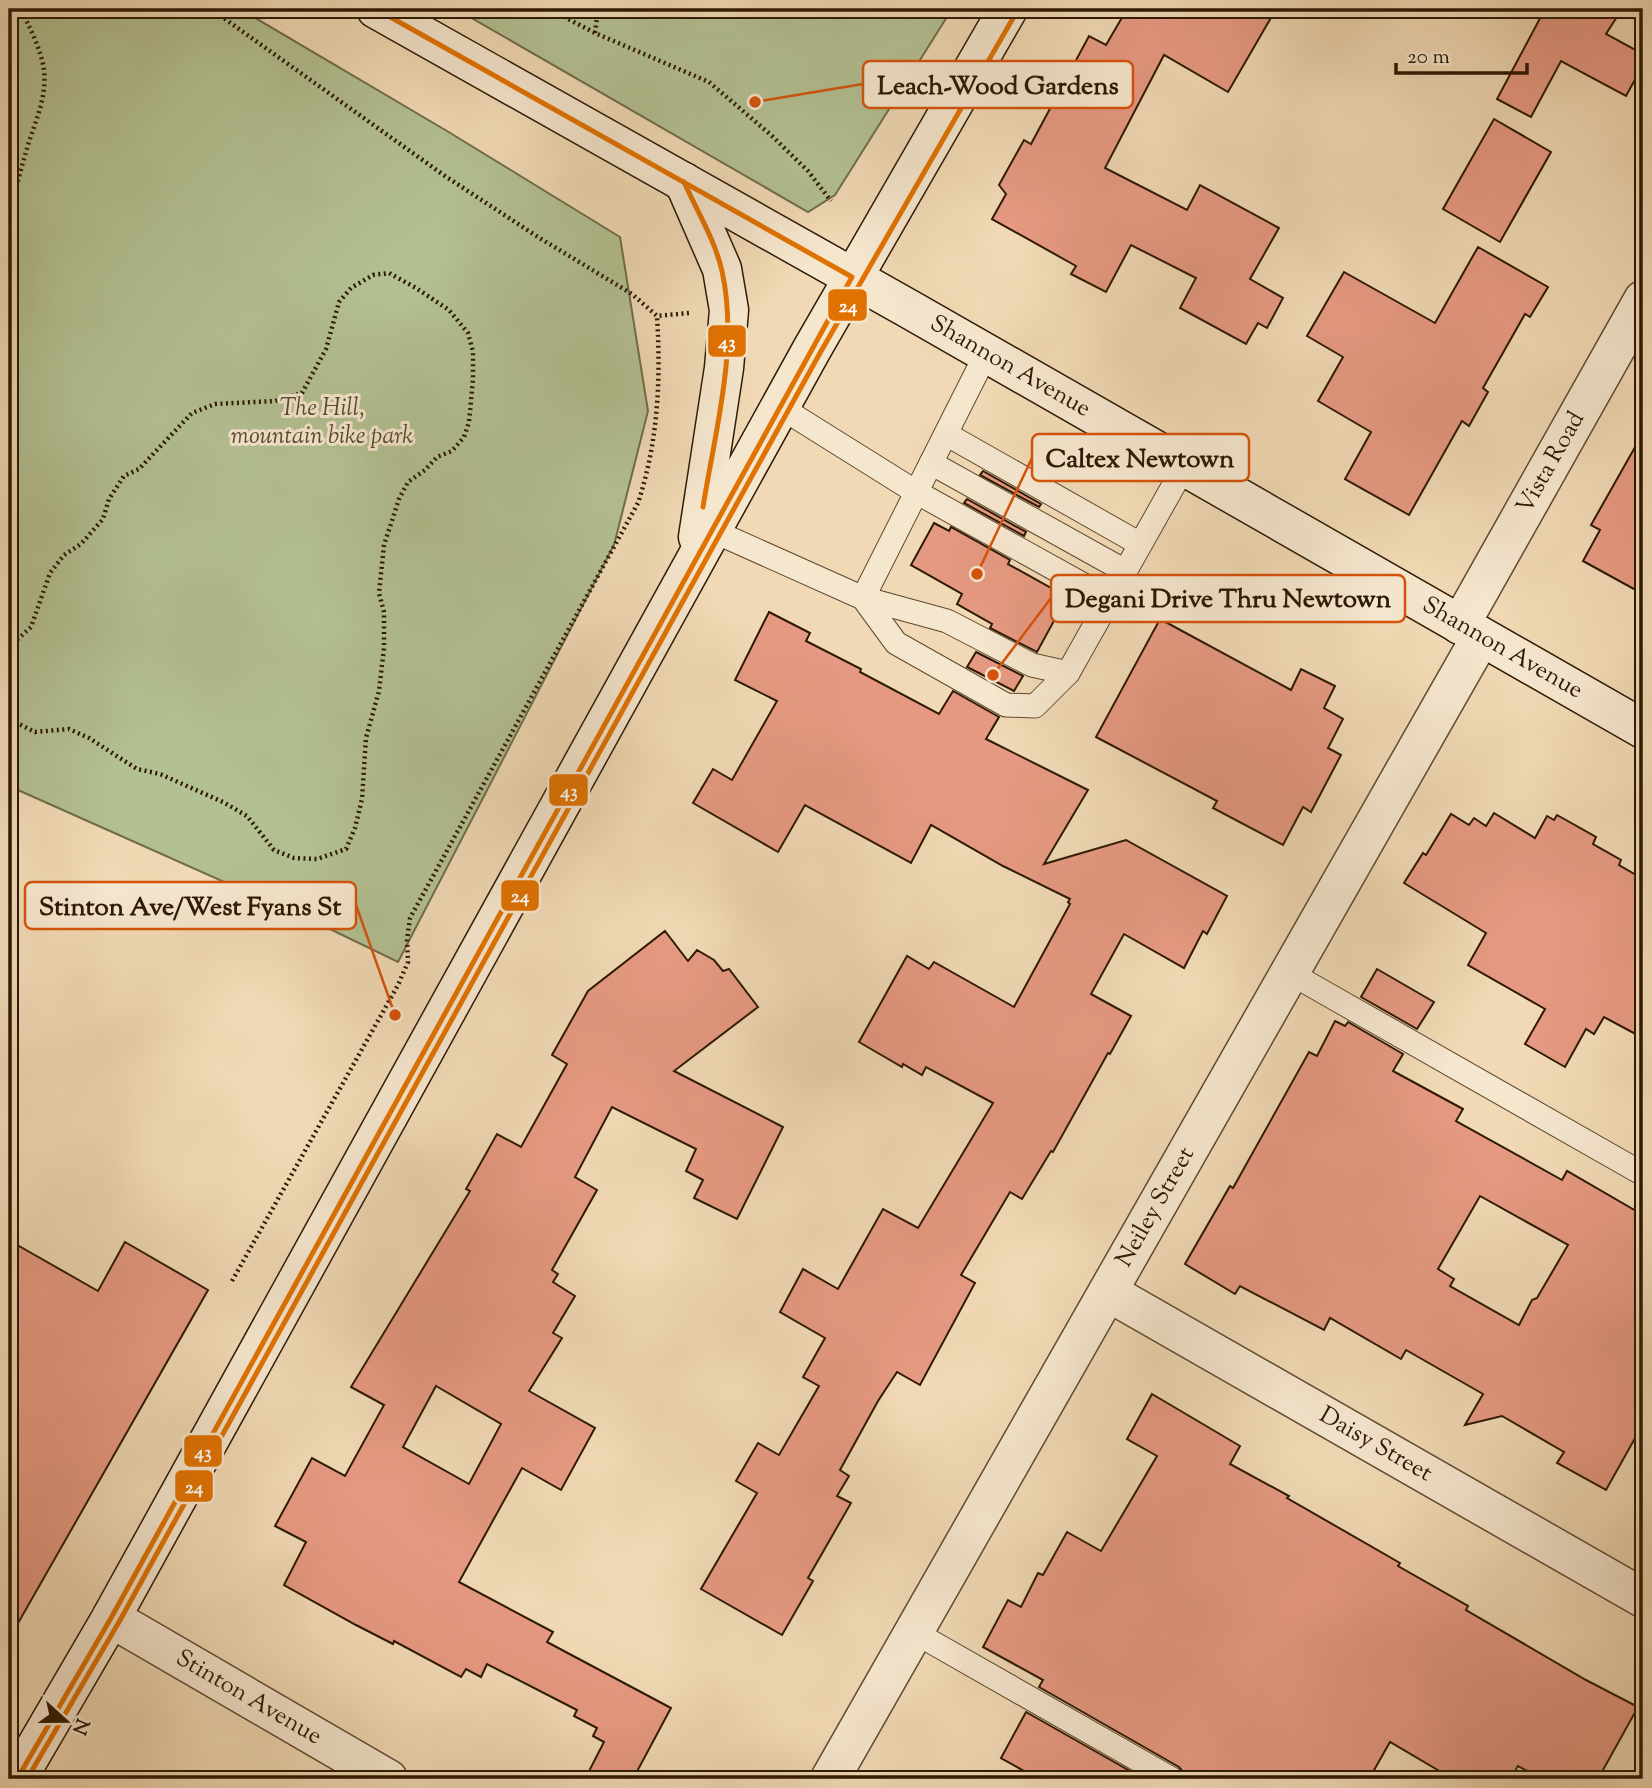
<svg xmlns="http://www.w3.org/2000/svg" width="1652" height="1788" font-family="'Sorts Mill Goudy',serif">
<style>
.green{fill:#b3c092;stroke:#706c4b;stroke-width:2}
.building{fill:#e69982;stroke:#2d1904;stroke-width:2;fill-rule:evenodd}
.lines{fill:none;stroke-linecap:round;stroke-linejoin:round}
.lane-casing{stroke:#5e4930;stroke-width:25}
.street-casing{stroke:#5e4930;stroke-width:41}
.secondary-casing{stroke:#2d1904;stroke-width:41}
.path{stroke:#2d1904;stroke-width:4.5;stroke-dasharray:2 3.5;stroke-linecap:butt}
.lane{stroke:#f5e6ce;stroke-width:23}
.street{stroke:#f5e6ce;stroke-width:38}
.secondary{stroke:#f5e6ce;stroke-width:38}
.bus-1-casing{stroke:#f5e6ce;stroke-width:10}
.bus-2-casing{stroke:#f5e6ce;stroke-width:10}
.bus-1{stroke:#e07201;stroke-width:5}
.bus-2{stroke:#e07201;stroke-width:5}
.labels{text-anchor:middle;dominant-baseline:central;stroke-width:6;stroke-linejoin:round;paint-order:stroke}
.street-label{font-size:24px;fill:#2d1904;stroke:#f5e6ce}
.park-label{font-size:24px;font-style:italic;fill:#554b2f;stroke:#f5e6ce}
.leader{fill:none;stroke:#d5530b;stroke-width:2.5}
.callout-dot{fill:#d5530b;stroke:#f5e6ce;stroke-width:2.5}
.callout{fill:#f5e6ce;stroke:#d5530b;stroke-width:2.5}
.callout-label{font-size:26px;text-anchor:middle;font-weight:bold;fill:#2d1904}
.line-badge{stroke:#f5e6ce;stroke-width:2.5}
.badge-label{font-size:19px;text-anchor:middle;font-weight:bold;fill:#fff}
</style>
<rect width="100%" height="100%" fill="#f0d9b4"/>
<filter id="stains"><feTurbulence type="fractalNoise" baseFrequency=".00286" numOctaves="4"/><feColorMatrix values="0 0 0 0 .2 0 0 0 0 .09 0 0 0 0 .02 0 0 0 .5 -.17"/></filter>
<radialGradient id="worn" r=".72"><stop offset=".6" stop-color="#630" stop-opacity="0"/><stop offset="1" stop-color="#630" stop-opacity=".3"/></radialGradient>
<g class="green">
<path d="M 9,9 L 240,9 L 447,131 L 620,237 L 648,411 L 614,545 L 398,962 L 332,930 L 9,786 Z"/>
<path d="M 456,9 L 952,9 L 835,195 L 808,212 Z"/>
</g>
<g class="building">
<path d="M 1127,9 L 1276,9 L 1228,92 L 1164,55 L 1105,168 L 1187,210 L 1200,185 L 1279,228 L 1250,279 L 1283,298 L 1267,328 L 1258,323 L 1246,344 L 1180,308 L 1196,278 L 1131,245 L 1106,292 L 1071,274 L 1076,266 L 992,219 L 1006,194 L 999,185 L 1024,140 L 1031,144 L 1089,36 L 1106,45 Z"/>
<path d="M 1545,9 L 1622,9 L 1606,34 L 1643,54 L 1643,65 L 1626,96 L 1561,61 L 1531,117 L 1497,99 Z"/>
<path d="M 1494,119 L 1551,152 L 1500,242 L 1443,209 Z"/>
<path d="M 1478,247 L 1548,287 L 1530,317 L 1525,314 L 1483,388 L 1488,392 L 1469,426 L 1462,421 L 1409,515 L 1345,479 L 1371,432 L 1318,401 L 1343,357 L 1307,336 L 1344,272 L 1435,323 Z"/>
<path d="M 1643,433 L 1643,594 L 1583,561 L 1600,530 L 1591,525 Z"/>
<path d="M 983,471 L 1041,504 L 1039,507 L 980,475 Z"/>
<path d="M 967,499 L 1026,532 L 1024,536 L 964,503 Z"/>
<path d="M 934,523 L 949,531 L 951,527 L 1010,560 L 1008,564 L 1067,597 L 1037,652 L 990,628 L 992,624 L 957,604 L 962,594 L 911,565 Z"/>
<path d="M 769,612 L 810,633 L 806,641 L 861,669 L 860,672 L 939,714 L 953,691 L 999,717 L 986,739 L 1088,790 L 1044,864 L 1126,840 L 1227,896 L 1207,934 L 1203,931 L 1184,968 L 1124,934 L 1091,994 L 1131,1016 L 1110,1054 L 1108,1053 L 1053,1152 L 1051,1151 L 1022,1199 L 1010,1192 L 961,1275 L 975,1283 L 920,1385 L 897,1372 L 878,1401 L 840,1470 L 849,1476 L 837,1496 L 851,1503 L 808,1578 L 813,1581 L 782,1635 L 701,1589 L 757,1493 L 736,1481 L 758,1443 L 779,1455 L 819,1386 L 803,1377 L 825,1338 L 780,1312 L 803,1269 L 838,1289 L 883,1209 L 918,1228 L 993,1103 L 926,1067 L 922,1075 L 903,1064 L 902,1067 L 859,1042 L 907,956 L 929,969 L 934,962 L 1014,1007 L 1070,904 L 1068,902 L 1070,899 L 1003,866 L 931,825 L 911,863 L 805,805 L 778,852 L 693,803 L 713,769 L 732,780 L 777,701 L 735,680 Z"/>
<path d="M 1160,619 L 1291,690 L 1301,669 L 1335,686 L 1324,708 L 1343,719 L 1328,748 L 1341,755 L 1311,812 L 1303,807 L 1283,845 L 1213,808 L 1217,801 L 1096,737 Z"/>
<path d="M 976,652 L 1023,676 L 1014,691 L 967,667 Z"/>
<path d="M 1494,813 L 1535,838 L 1547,816 L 1554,820 L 1557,815 L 1596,837 L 1593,844 L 1621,860 L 1619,865 L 1643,879 L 1643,1038 L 1604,1017 L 1594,1034 L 1586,1029 L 1565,1067 L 1525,1044 L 1545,1009 L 1468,965 L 1486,933 L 1404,883 L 1423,853 L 1426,855 L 1451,814 L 1469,825 L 1474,818 L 1486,826 Z"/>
<path d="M 665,931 L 688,961 L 697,950 L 714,960 L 723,971 L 729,969 L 758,1007 L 674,1071 L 783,1127 L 737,1219 L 694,1198 L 703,1180 L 686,1171 L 696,1149 L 612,1107 L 575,1177 L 597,1190 L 552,1270 L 558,1274 L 553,1282 L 575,1296 L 553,1333 L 562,1338 L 529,1391 L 595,1428 L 561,1490 L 522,1468 L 459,1582 L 553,1632 L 547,1642 L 671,1708 L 633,1779 L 585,1779 L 604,1742 L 593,1736 L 597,1728 L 574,1716 L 577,1710 L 487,1664 L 481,1677 L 466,1669 L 461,1677 L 394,1641 L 393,1644 L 356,1625 L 284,1585 L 306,1542 L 275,1526 L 312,1458 L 345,1476 L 384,1405 L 351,1387 L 470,1191 L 466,1189 L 497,1134 L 521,1147 L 567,1064 L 552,1055 L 588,991 ZM 436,1386 L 501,1424 L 469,1484 L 403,1447 Z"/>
<path d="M 1377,969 L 1434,1002 L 1417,1029 L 1361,997 Z"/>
<path d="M 1335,1021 L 1345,1026 L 1348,1022 L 1403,1054 L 1393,1071 L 1463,1109 L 1456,1121 L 1562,1180 L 1567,1171 L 1643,1215 L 1643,1424 L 1606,1490 L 1557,1463 L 1564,1452 L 1502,1416 L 1465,1425 L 1483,1394 L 1406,1350 L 1401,1359 L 1330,1318 L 1324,1330 L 1240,1286 L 1235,1294 L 1185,1264 L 1230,1186 L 1233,1188 L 1309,1052 L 1317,1056 ZM 1480,1196 L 1568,1245 L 1537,1298 L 1532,1300 L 1519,1325 L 1450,1286 L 1454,1279 L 1438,1269 Z"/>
<path d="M 125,1242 L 208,1290 L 9,1639 L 9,1264 L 19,1246 L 98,1291 Z"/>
<path d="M 1152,1394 L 1240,1446 L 1230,1464 L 1289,1496 L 1287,1498 L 1400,1563 L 1398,1566 L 1468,1606 L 1466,1610 L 1586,1680 L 1638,1707 L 1598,1779 L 1542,1779 L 1518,1766 L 1510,1779 L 1453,1779 L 1390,1742 L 1369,1779 L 1186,1779 L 1184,1773 L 1179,1767 L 1039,1687 L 1043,1680 L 983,1647 L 1008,1600 L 1021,1607 L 1038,1573 L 1043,1575 L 1067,1532 L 1101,1551 L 1157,1456 L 1127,1439 Z"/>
<path d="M 1026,1712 L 1144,1779 L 1038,1779 L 1001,1758 Z"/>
</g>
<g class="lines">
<g class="lane-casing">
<g id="lane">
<path d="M 986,354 L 863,598 L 947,621 L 1032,665 L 1068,673"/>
<path d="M 780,407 L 916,492 L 1109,599"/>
<path d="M 946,434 L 1140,544"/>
<path d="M 931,463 L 1125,571"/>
<path d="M 711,530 L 863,598 L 896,643 L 1006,705 L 1035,706 L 1068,673 L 1184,467"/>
<path d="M 1290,973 L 1643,1174"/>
<path d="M 914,1632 L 1172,1779"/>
</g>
</g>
<g class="street-casing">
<g id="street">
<path id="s1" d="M 1460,625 L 1643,300"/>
<path id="s2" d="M 1108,1292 L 1643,1598"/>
<path id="s3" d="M 111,1618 L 388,1779"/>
<path id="s4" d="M 830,1779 L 1481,637"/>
</g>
</g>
<g class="secondary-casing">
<g id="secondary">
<path id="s5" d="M 376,9 L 909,309 L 1643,729"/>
<path d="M 684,182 L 722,269 L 729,310 L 724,368 L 698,537"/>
<path d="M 17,1779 L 111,1618 L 812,349 L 1008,9"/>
</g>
</g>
<g class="path">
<path d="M 211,9 L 445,176 L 538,237 L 632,294 L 657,316 L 689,313"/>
<path d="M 549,9 L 595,33 L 709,82 L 771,135 L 808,171 L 831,201"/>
<path d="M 595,33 L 598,9"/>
<path d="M 9,219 C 14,194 21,169 28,145 C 36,119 47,97 44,70 C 42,53 29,24 20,9"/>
<path d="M 9,647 L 31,627 L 50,573 L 64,555 L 81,544 L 103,519 L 109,499 L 124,476 L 139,469 L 192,413 L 215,404 L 275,401 L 302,393 L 326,349 L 339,302 L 351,288 L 373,275 L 389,273 L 416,288 L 449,310 L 468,333 L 473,352 L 473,379 L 469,422 L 464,437 L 452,451 L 437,457 L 425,470 L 408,482 L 399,499 L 384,545 L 379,593 L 384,612 L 384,648 L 379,691 L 366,738 L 362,799 L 355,828 L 346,849 L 317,859 L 294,858 L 274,850 L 247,816 L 223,802 L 160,774 L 137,769 L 89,738 L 69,729 L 35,732 L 13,721 L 9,711"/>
<path d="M 232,1281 L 398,985 L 408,962 L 407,940 L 410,918 L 638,503 C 658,442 661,380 657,316"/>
</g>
<use href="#lane" class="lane"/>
<use href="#street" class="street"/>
<use href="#secondary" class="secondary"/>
<g class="bus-1-casing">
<g id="bus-1">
<path d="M 684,182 C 697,211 715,240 722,271 C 739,348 715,431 703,507"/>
<path d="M 17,1779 L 111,1618 L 852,277 L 376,9"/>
</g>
</g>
<g class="bus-2-casing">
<path id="bus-2" d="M 27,1779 L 119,1622 L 820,353 L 1016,13"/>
</g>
<use href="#bus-1" class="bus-1"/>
<use href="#bus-2" class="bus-2"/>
</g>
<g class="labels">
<g class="street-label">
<text stroke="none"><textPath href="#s5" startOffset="728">Shannon Avenue</textPath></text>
<text stroke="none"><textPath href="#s1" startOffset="186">Vista Road</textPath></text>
<text stroke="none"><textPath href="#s5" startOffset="1295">Shannon Avenue</textPath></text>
<text stroke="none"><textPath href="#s4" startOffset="658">Neiley Street</textPath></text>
<text stroke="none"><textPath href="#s2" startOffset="308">Daisy Street</textPath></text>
<text stroke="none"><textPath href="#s3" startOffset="159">Stinton Avenue</textPath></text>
</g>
<g class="park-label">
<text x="322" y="409">The Hill,<tspan x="322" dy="28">mountain bike park</tspan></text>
</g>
</g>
<path class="leader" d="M755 102L863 84M977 574L1032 458M993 675L1051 598M395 1015L356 905"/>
<g class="callout-dot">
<circle cx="755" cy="102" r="7"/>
<circle cx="977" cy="574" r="7"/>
<circle cx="993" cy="675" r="7"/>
<circle cx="395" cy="1015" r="7"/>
</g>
<g class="callout">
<rect x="863" y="61" width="270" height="47" rx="7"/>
<rect x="1032" y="434" width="217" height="47" rx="7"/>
<rect x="1051" y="575" width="354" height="47" rx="7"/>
<rect x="25" y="882" width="331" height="47" rx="7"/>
</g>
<g class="callout-label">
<text x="998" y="94">Leach-Wood Gardens</text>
<text x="1140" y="467">Caltex Newtown</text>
<text x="1228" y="607">Degani Drive Thru Newtown</text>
<text x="190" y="915">Stinton Ave/West Fyans St</text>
</g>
<g class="line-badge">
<rect x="827" y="288" width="41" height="34" rx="7" fill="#e07201"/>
<rect x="707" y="324" width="40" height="34" rx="7" fill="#e07201"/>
<rect x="548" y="773" width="41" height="34" rx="7" fill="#e07201"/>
<rect x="500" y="879" width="40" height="33" rx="7" fill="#e07201"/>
<rect x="183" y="1434" width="40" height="34" rx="7" fill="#e07201"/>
<rect x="174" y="1469" width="40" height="34" rx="7" fill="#e07201"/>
</g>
<g class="badge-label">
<text x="848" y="312">24</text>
<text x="727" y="348">43</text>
<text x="569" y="797">43</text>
<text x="520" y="902">24</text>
<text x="203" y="1458">43</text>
<text x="194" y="1493">24</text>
</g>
<rect width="1652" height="1788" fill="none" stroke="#f0d9b4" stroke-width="35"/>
<rect x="10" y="10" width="1631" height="1767" fill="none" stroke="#2d1904" stroke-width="3.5"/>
<rect x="18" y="18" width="1617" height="1753" fill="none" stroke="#2d1904" stroke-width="2"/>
<g transform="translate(66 1721) rotate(111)" stroke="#f5e6ce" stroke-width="5" paint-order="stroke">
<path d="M0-5L12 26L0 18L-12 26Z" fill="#2d1904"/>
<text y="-10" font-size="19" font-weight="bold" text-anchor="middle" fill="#2d1904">N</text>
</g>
<path d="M1396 63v10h131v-10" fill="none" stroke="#2d1904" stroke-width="3.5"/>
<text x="1407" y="63" font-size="21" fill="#2d1904" stroke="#f5e6ce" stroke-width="5" paint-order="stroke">20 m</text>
<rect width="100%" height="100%" filter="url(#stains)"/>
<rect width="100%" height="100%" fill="url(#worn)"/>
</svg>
